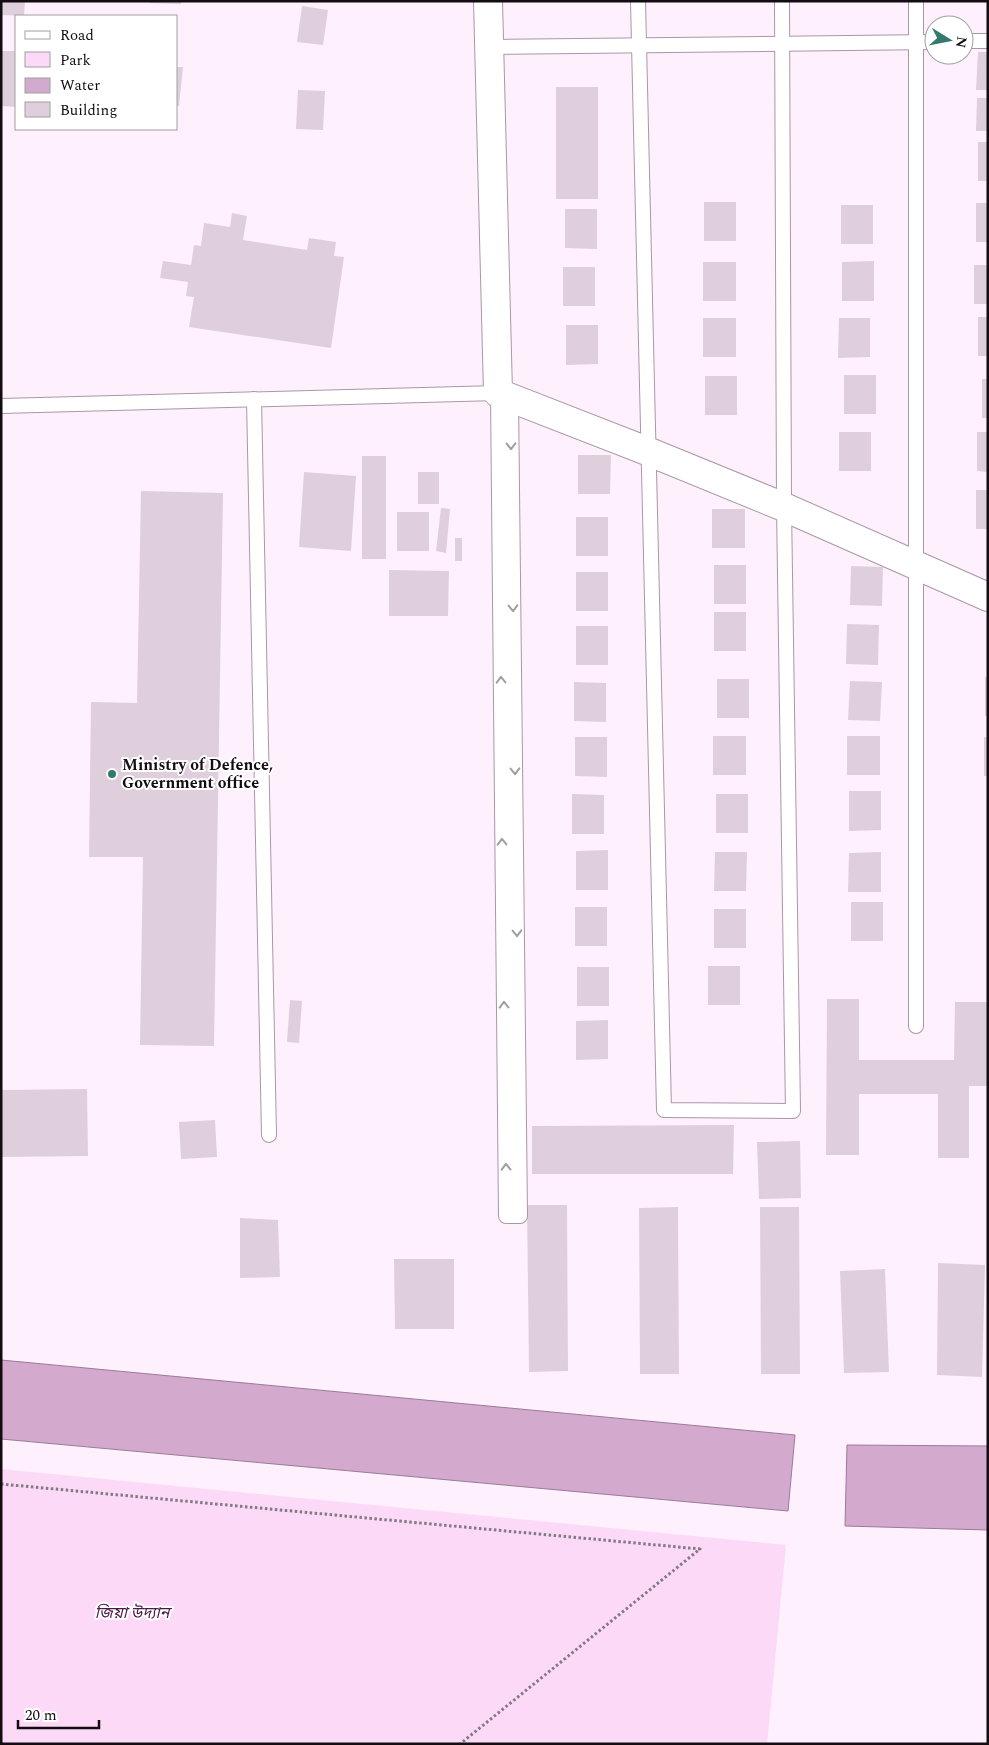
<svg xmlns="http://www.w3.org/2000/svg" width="989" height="1745" font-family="Spectral,'Noto Sans Bengali',serif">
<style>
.green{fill:#fcd9f7}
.water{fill:#d3aace;stroke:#997b96}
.building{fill:#dfcfdd}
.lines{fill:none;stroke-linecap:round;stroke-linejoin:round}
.service-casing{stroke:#a898a5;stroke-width:16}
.tertiary-casing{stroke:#a898a5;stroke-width:30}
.path{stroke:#837982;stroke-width:3;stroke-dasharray:2.5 2.5;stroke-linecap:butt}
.service{stroke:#fff;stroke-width:14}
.tertiary{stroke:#fff;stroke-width:28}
.oneway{stroke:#a19ea0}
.poi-dot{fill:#34796d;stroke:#fff;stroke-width:2}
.labels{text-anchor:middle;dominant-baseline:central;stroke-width:4;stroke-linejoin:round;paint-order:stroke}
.poi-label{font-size:16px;font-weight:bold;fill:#130d12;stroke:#fff;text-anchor:start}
.park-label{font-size:16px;font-style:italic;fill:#4a1946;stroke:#fff}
</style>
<rect width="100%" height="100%" fill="#fef0fc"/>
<path class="green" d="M 1,1469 L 786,1545 L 767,1744 L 1,1744 Z"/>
<g class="water">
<path d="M 1,1360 L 795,1435 L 788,1511 L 1,1439 Z"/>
<path d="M 847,1445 L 988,1446 L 988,1530 L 845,1526 Z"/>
</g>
<g class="building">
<path d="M 1,1 L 25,1 L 24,16 L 1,15 Z"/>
<path d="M 149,1 L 181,1 L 181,4 L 149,3 Z"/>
<path d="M 302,6 L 328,10 L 323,45 L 297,42 Z"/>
<path d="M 1,51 L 16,51 L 16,107 L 1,106 Z"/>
<path d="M 978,52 L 988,52 L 988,90 L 976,90 Z"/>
<path d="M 176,67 L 183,67 L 179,106 L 176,106 Z"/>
<rect x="556" y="87" width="42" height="112"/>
<path d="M 298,90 L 325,91 L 323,130 L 296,129 Z"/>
<path d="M 977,98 L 988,98 L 988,131 L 976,131 Z"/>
<rect x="978" y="142" width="10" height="39"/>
<rect x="704" y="202" width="32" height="39"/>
<rect x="976" y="203" width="12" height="39"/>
<rect x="841" y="205" width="32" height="39"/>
<path d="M 565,209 L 597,209 L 597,249 L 565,248 Z"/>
<path d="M 232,213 L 247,216 L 243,240 L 307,250 L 309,238 L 336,242 L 334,256 L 344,257 L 331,348 L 189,327 L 194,297 L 186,296 L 188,282 L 160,278 L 163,261 L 191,265 L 194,245 L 201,246 L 204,223 L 230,227 Z"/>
<path d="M 874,261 L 874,301 L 842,301 L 842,262 Z"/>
<rect x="703" y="262" width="33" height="39"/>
<rect x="974" y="265" width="14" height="39"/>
<rect x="563" y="267" width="32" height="39"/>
<rect x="978" y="317" width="10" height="39"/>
<rect x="703" y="318" width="33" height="39"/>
<path d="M 839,318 L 870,318 L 870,357 L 838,358 Z"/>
<path d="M 566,325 L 598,325 L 598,364 L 566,365 Z"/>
<rect x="844" y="375" width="32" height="39"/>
<rect x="705" y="376" width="32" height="39"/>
<rect x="982" y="379" width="6" height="39"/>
<rect x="839" y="432" width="32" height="39"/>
<path d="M 977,432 L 988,432 L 988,472 L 977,471 Z"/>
<path d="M 578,455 L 611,455 L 610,494 L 578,494 Z"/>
<rect x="362" y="456" width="24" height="103"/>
<path d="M 304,472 L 356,476 L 351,551 L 299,547 Z"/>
<rect x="418" y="472" width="21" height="32"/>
<rect x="976" y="490" width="12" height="39"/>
<path d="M 141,491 L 223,493 L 214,1046 L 140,1045 L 143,857 L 89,857 L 91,702 L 137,703 Z"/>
<path d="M 441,508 L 450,509 L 446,553 L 436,551 Z"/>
<rect x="712" y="509" width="33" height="39"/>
<rect x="397" y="512" width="32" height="39"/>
<rect x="576" y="517" width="32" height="39"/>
<rect x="455" y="538" width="7" height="23"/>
<rect x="714" y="565" width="32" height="39"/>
<path d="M 851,566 L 883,567 L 882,606 L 850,605 Z"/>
<path d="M 389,570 L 449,571 L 448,616 L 389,616 Z"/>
<rect x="576" y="572" width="32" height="39"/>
<rect x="714" y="612" width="32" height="39"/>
<path d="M 847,624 L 879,625 L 878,665 L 846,664 Z"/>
<rect x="576" y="626" width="32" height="39"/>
<rect x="985" y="677" width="3" height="39"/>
<rect x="717" y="679" width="32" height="39"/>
<path d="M 850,681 L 882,682 L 880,721 L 848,720 Z"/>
<path d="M 574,682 L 606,683 L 606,722 L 574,721 Z"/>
<rect x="713" y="736" width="33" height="39"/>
<rect x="847" y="736" width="33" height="39"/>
<path d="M 575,737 L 607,737 L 607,777 L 575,776 Z"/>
<rect x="984" y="737" width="4" height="39"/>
<path d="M 849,791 L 881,791 L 881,830 L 849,831 Z"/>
<path d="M 572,794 L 604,795 L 604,834 L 572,834 Z"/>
<rect x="716" y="794" width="32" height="39"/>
<path d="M 608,850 L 608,890 L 576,890 L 576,851 Z"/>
<path d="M 715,852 L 747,852 L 746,891 L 714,891 Z"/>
<path d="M 881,852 L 881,892 L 848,892 L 849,853 Z"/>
<rect x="851" y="902" width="32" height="39"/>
<rect x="575" y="907" width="32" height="39"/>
<rect x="714" y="909" width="32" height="39"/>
<rect x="708" y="966" width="32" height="39"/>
<rect x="577" y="967" width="32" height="39"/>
<path d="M 827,999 L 859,999 L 859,1060 L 954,1060 L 955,1002 L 988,1002 L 988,1086 L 969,1086 L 969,1158 L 938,1158 L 938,1094 L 859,1094 L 859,1155 L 826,1155 Z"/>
<path d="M 290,1000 L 302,1001 L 299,1043 L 287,1042 Z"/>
<path d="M 608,1020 L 608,1059 L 576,1060 L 576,1021 Z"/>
<path d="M 87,1089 L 88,1156 L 1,1157 L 1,1090 Z"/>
<path d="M 215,1120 L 217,1157 L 181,1159 L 179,1122 Z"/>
<path d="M 734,1125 L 733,1174 L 532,1174 L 532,1126 Z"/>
<path d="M 800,1141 L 801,1198 L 759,1199 L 757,1142 Z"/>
<path d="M 527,1205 L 567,1205 L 568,1371 L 529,1372 Z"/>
<path d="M 678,1207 L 679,1374 L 640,1374 L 639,1208 Z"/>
<path d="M 760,1207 L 799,1207 L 800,1374 L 761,1374 Z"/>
<path d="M 240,1218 L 278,1220 L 280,1277 L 240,1278 Z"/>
<path d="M 394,1259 L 454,1259 L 454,1329 L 395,1329 Z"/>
<path d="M 938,1263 L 985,1265 L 982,1377 L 937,1375 Z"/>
<path d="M 885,1269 L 889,1372 L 844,1373 L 840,1271 Z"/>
</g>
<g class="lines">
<g class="service-casing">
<g id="service">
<path d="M 638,1 L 664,1110 L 793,1111 L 784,507 L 782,1"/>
<path d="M 964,41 L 988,41"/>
<path d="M 490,47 L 934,42"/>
<path d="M 254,399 L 269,1135"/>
<path d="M 1,406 L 498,393 L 506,1216 L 520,1216 L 511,397"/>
<path d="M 916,1026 L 916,1"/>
</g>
</g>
<g class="tertiary-casing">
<path id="tertiary" d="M 488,1 L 498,393 L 647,451 L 784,507 L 988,597"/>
</g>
<path class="path" d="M 1,1484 L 700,1549 L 460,1744"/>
<use href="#service" class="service"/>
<use href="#tertiary" class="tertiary"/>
</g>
<defs><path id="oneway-chevron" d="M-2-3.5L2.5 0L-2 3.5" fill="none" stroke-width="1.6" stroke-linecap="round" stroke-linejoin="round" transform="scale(1.25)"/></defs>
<g class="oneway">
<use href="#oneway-chevron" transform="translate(511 446) rotate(89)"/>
<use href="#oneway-chevron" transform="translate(513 608) rotate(89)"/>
<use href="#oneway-chevron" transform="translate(501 680) rotate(-91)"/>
<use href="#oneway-chevron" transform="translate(515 771) rotate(89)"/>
<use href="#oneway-chevron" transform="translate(502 842) rotate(-91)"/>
<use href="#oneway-chevron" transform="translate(517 933) rotate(89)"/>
<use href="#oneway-chevron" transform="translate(504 1005) rotate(-91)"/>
<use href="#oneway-chevron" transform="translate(506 1167) rotate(-91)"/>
</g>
<circle class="poi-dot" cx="112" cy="774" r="5"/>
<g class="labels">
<g class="poi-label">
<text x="122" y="765">Ministry of Defence,<tspan x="122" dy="18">Government office</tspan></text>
</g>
<g class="park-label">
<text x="132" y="1613">জিয়া উদ্যান</text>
</g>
</g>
<rect width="989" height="1745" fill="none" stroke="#130d12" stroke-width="5"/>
<rect x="15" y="15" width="162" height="115" fill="#ffffff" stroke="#a19ea0"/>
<rect x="25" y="31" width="25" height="8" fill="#ffffff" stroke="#a19ea0"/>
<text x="60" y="40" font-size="15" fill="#130d12">Road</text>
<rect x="25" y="52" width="25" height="15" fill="#fcd9f7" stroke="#a19ea0"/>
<text x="60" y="65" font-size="15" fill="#130d12">Park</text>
<rect x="25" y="78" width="25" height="15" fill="#d3aace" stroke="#a19ea0"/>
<text x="60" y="90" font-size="15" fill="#130d12">Water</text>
<rect x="25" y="102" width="25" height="15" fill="#dfcfdd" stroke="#a19ea0"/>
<text x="60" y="115" font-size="15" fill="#130d12">Building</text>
<g transform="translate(949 40) rotate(100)"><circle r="24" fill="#ffffff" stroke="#a19ea0"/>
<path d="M0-4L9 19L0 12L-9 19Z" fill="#34796d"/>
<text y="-8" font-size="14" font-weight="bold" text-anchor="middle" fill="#130d12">N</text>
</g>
<path d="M18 1720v8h81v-8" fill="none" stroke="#130d12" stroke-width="2.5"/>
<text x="25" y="1720" font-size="15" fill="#130d12" stroke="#ffffff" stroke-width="4" paint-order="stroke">20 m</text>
</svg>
